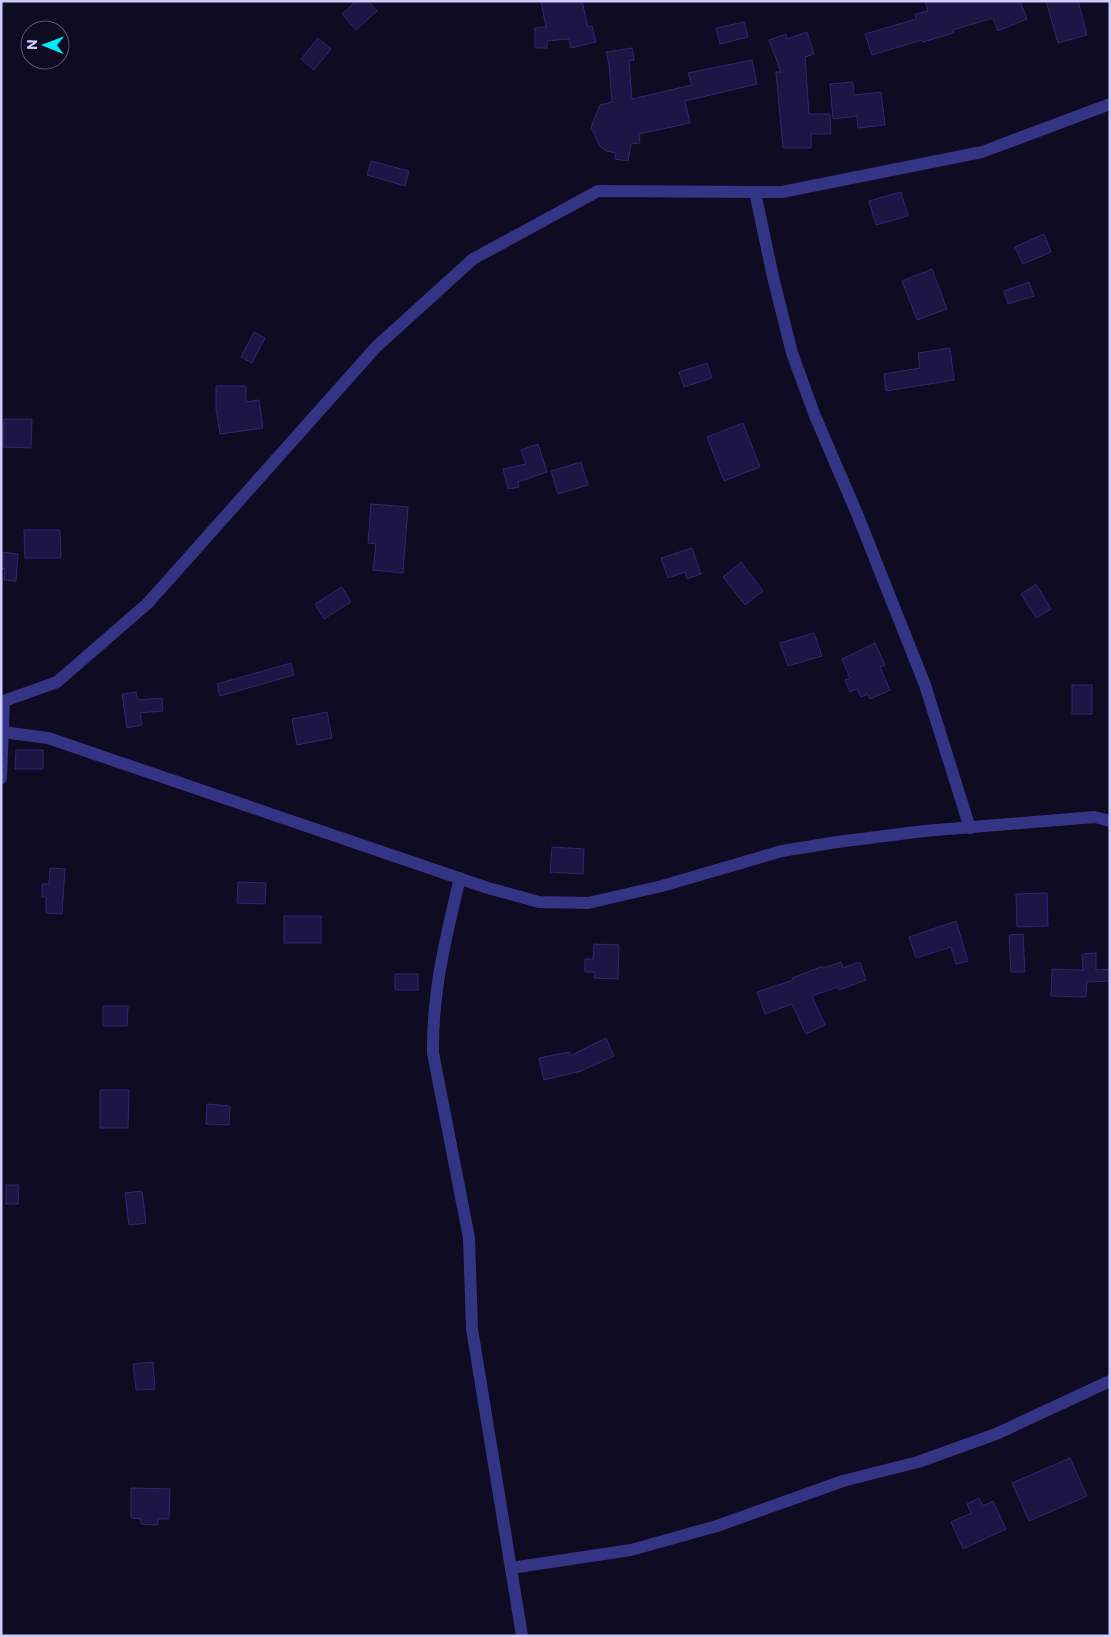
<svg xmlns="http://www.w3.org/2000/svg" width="1111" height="1637" font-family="Commissioner,sans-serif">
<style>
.building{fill:#1d1644;stroke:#322672}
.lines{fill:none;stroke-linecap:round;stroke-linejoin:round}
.street{stroke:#333484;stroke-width:12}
</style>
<rect width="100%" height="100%" fill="#0e0b22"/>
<g class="building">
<path d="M 356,1 L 368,1 L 377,11 L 356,30 L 342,14 Z"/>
<path d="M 541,1 L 582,1 L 588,27 L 592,26 L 596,42 L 571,48 L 569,39 L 547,41 L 547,48 L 535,48 L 535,28 L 546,27 Z"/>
<path d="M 925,1 L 1020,1 L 1027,19 L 998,31 L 993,18 L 953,30 L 954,33 L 923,42 L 922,40 L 872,55 L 865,34 L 916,19 L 915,14 L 928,11 Z"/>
<path d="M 1046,1 L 1078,1 L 1087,35 L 1058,43 Z"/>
<path d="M 744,22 L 748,37 L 720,44 L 716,28 Z"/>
<path d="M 807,32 L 814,54 L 805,57 L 809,114 L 830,114 L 831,134 L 811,134 L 811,148 L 783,148 L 776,72 L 781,72 L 769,40 L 786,34 L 787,39 Z"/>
<path d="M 318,38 L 331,49 L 314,70 L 301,59 Z"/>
<path d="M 632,48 L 634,60 L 629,61 L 632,99 L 692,85 L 688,73 L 752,60 L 757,84 L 685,101 L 690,123 L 639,134 L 640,143 L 631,144 L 628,161 L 615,159 L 616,153 L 606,151 L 600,146 L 591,127 L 600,105 L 612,102 L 609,64 L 606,52 Z"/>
<path d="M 853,82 L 854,95 L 881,92 L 885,125 L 858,128 L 857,116 L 833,119 L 830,84 Z"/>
<path d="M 371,161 L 409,171 L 405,186 L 367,175 Z"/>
<path d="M 901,192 L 908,216 L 876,225 L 869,201 Z"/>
<path d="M 1044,234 L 1051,252 L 1023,264 L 1015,247 Z"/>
<path d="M 932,269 L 947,309 L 917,320 L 902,281 Z"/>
<path d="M 1029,282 L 1034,296 L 1008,304 L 1004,291 Z"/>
<path d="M 254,332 L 265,338 L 252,363 L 241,357 Z"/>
<path d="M 950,348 L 954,380 L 886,391 L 884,374 L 920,368 L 918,353 Z"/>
<path d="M 707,363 L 712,378 L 684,387 L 679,372 Z"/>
<path d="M 216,386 L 246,386 L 246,402 L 259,400 L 263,428 L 220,434 L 216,408 Z"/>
<path d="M 4,419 L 32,419 L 31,448 L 3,447 Z"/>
<path d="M 743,423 L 760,467 L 724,481 L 707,437 Z"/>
<path d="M 538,444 L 547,472 L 518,482 L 519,487 L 508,489 L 503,469 L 526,464 L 521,450 Z"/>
<path d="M 581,462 L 588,485 L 558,494 L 551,471 Z"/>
<path d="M 371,504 L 408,507 L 403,573 L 373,570 L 376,544 L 368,543 Z"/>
<path d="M 24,530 L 60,530 L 61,558 L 25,558 Z"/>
<path d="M 692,548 L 701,574 L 687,579 L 685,572 L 668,578 L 661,558 Z"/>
<path d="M 1,552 L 18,554 L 16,581 L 4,580 L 5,569 L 1,568 Z"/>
<path d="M 741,562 L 763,591 L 745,605 L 723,577 Z"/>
<path d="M 1036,584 L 1051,609 L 1036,618 L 1021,594 Z"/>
<path d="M 342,587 L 351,602 L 324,619 L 315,604 Z"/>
<path d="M 814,633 L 822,656 L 788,666 L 780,643 Z"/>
<path d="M 875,643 L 885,665 L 880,667 L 890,690 L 870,699 L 868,694 L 861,697 L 857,689 L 850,692 L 845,680 L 850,678 L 842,659 Z"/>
<path d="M 291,663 L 294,675 L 220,696 L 217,684 Z"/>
<rect x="1072" y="685" width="20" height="29"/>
<path d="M 136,692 L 138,700 L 162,698 L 163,711 L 140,713 L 142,725 L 127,728 L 122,694 Z"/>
<path d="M 327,712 L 332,738 L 297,745 L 292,719 Z"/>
<path d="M 16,750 L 43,750 L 43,769 L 15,769 Z"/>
<path d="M 552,847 L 584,849 L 583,874 L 550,872 Z"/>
<path d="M 50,868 L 65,869 L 62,914 L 46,913 L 46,897 L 42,897 L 42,884 L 49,884 Z"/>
<path d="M 238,882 L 266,883 L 265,904 L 237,903 Z"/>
<path d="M 1047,893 L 1048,926 L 1017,927 L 1016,894 Z"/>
<rect x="284" y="916" width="37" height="27"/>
<path d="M 956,921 L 968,961 L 956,964 L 951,947 L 916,958 L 909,937 Z"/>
<path d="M 1023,934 L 1025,972 L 1011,972 L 1009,935 Z"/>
<path d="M 594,944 L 619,945 L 618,979 L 594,978 L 595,972 L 585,972 L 585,959 L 593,959 Z"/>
<path d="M 1096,953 L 1096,970 L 1110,969 L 1110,981 L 1087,982 L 1086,997 L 1051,996 L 1052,969 L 1083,970 L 1082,954 Z"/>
<path d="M 841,962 L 843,968 L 860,962 L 866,980 L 839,990 L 838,987 L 812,996 L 825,1025 L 806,1034 L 792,1004 L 765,1014 L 757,992 L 793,980 L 792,978 L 823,966 L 823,968 Z"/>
<rect x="395" y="974" width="23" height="16"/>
<path d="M 103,1006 L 128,1006 L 127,1026 L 103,1026 Z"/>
<path d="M 606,1038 L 614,1056 L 581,1071 L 544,1080 L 539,1058 L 569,1052 L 570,1056 Z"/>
<path d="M 100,1090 L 129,1090 L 128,1128 L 100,1128 Z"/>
<path d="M 207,1104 L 230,1106 L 229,1125 L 206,1124 Z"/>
<path d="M 6,1185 L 19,1185 L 18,1204 L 6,1204 Z"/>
<path d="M 142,1191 L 146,1223 L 129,1225 L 125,1193 Z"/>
<path d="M 153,1362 L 155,1389 L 136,1390 L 133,1364 Z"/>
<path d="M 1070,1458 L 1087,1496 L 1029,1521 L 1012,1483 Z"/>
<path d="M 131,1488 L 170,1489 L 169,1519 L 158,1519 L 158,1525 L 141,1524 L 141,1519 L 131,1518 Z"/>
<path d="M 979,1498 L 983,1506 L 993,1501 L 1006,1529 L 963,1549 L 951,1522 L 971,1513 L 967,1504 Z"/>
</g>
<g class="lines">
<g class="street">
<path d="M 755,192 L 773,277 L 792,353 L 815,416 L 858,516 L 925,685 L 970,828"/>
<path d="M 1,702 L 57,682 L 148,603 L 376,347 L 473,259 L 598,191 L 782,192 L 982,152 L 1110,104"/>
<path d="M 3,732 L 48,738 L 488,888 L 539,902 L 588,903 L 662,886 L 782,851 L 837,842 L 924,831 L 1095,817 L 1110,821"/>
<path d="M 1,778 L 4,701"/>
<path d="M 460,878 C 446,936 432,993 433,1053 L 469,1238 L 472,1329 L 522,1636"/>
<path d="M 511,1568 L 631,1550 L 717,1526 L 843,1481 L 918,1462 L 996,1434 L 1110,1381"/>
</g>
</g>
<rect width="1111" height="1637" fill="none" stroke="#cfccff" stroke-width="5"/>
<g transform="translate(45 45) rotate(271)"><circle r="24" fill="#0e0b22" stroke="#5b587a"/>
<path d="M0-4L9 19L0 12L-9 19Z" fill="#00eaf7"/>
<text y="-8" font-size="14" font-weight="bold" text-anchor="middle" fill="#cfccff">N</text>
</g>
</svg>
